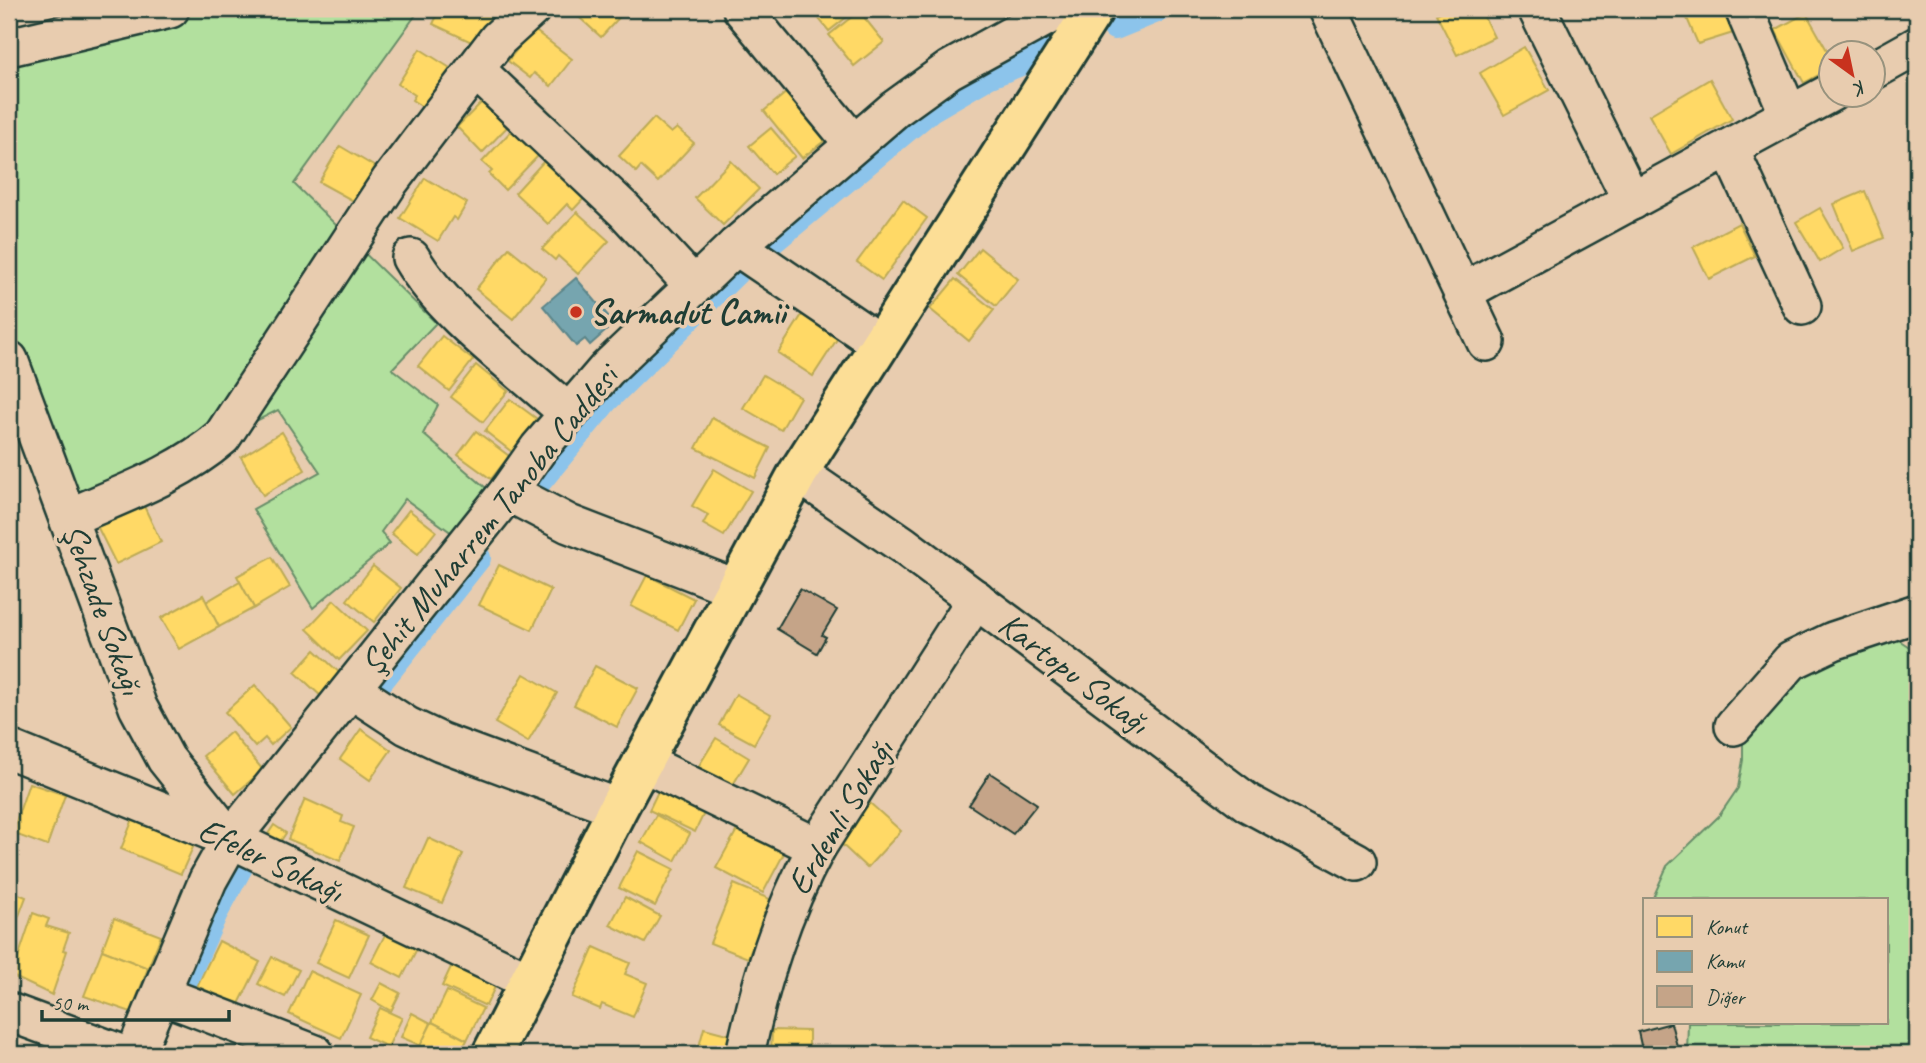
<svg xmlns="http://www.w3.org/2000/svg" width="1926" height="1063" font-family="Caveat,sans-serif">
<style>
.green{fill:#b2e09e;stroke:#688e69;stroke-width:2}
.homes{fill:#ffd966;stroke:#bcaa57;stroke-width:2}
.public{fill:#76a5af;stroke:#5c868a;stroke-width:2}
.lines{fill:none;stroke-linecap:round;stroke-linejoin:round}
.canal{stroke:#8cc4eb;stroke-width:26}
.building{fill:#c5a488;stroke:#1f3d34;stroke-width:2}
.minor-casing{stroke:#1f3d34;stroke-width:42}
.major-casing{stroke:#1f3d34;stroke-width:44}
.minor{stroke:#e8ccaf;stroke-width:37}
.major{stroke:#fcde96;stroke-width:38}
.poi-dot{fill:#c8321e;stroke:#e8ccaf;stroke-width:2.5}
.labels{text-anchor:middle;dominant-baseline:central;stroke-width:7;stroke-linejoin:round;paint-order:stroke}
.poi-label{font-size:35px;font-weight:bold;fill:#1f3d34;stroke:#e8ccaf;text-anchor:start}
.street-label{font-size:35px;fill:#1f3d34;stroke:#e8ccaf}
</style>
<rect width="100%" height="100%" fill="#e8ccaf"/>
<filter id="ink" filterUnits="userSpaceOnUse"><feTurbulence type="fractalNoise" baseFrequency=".0143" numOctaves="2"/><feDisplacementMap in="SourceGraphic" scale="14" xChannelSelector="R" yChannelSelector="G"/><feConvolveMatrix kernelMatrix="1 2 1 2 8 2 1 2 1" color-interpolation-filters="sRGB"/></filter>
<g filter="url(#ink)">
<g class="green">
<path d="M 79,9 L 420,9 L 294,184 L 436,323 L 392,369 L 438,405 L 423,434 L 486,488 L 452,533 L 405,499 L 381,532 L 390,543 L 313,608 L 253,509 L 320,472 L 278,410 L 176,461 L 48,518 L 9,411 L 9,29 Z"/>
<path d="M 1888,633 L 1917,652 L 1917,1044 L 1900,1054 L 1687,1054 L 1688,1023 L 1886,1023 L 1886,900 L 1652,900 L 1667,866 L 1719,816 L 1738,788 L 1743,760 L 1743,738 L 1775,688 Z"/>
</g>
<g class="homes">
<path d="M 440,9 L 479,9 L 494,16 L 480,46 L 433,24 Z"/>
<path d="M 570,9 L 627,9 L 601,37 Z"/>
<path d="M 832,9 L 857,9 L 829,31 L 819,19 Z"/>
<path d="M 1447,9 L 1480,9 L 1494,37 L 1457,55 L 1436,14 Z"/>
<path d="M 1683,9 L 1723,9 L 1733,33 L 1698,44 Z"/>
<path d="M 859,11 L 884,42 L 854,66 L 829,35 Z"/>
<path d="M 1806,13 L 1832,59 L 1832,68 L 1804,83 L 1775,30 Z"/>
<path d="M 533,29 L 572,59 L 551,86 L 534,73 L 530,78 L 508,61 Z"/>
<path d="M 1524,47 L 1549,90 L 1504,115 L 1480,73 Z"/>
<path d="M 420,49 L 455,71 L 433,114 L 412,100 L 415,95 L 398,84 Z"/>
<path d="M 1710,79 L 1732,119 L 1671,154 L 1649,115 Z"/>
<path d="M 793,87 L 832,135 L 802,158 L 764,111 Z"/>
<path d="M 485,99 L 510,124 L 482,153 L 457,127 Z"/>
<path d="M 654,118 L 671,133 L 677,128 L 694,143 L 658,182 L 641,166 L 636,172 L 619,156 Z"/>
<path d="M 771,128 L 795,156 L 773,174 L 749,146 Z"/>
<path d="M 513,129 L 539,155 L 505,190 L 489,174 L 492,171 L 482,162 Z"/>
<path d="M 340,146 L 377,168 L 357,203 L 319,182 Z"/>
<path d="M 544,161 L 562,178 L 567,173 L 589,193 L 573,210 L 567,204 L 548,224 L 515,193 Z"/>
<path d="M 731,161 L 759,189 L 723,225 L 695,198 Z"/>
<path d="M 425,178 L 467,203 L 457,220 L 453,217 L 438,241 L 400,218 Z"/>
<path d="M 1865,191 L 1884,238 L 1853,251 L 1834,204 Z"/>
<path d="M 903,200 L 927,218 L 882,280 L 857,262 Z"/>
<path d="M 1820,208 L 1843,248 L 1820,262 L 1796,222 Z"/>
<path d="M 577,212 L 609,241 L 578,274 L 558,256 L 555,260 L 542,249 Z"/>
<path d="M 1739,223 L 1755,256 L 1709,279 L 1693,247 Z"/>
<path d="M 509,248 L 546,278 L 513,319 L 476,289 Z"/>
<path d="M 980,248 L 1018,279 L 996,306 L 958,275 Z"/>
<path d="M 955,279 L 994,310 L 969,341 L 930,309 Z"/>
<path d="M 805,310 L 841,333 L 813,376 L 778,353 Z"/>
<path d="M 442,336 L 473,360 L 449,391 L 418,366 Z"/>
<path d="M 476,365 L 508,391 L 483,422 L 451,397 Z"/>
<path d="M 763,375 L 800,397 L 781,430 L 743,408 Z"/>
<path d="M 510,399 L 537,419 L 512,452 L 485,431 Z"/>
<path d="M 712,418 L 770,448 L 755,478 L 696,448 Z"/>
<path d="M 476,431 L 509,456 L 491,479 L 458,455 Z"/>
<path d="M 282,432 L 305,470 L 263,495 L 241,457 Z"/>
<path d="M 714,469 L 751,491 L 724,536 L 703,524 L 708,515 L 692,506 Z"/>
<path d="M 143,504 L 161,542 L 116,564 L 97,526 Z"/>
<path d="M 409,510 L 436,531 L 418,554 L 391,533 Z"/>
<path d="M 272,557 L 290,587 L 254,608 L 237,576 Z"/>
<path d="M 499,565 L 551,590 L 532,630 L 479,605 Z"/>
<path d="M 373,566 L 401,588 L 374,622 L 347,600 Z"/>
<path d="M 647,575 L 694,599 L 678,630 L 631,606 Z"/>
<path d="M 240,582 L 254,608 L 219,627 L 206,602 Z"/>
<path d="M 203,595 L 219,627 L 179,649 L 161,618 Z"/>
<path d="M 334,600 L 367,631 L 339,660 L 307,629 Z"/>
<path d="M 315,650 L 343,676 L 323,698 L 295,672 Z"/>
<path d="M 595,666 L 638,688 L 617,727 L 574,705 Z"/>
<path d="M 524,674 L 557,693 L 528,742 L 495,723 Z"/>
<path d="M 255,685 L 291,727 L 271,745 L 265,738 L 255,747 L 225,712 Z"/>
<path d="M 736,694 L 771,714 L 754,744 L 719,725 Z"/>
<path d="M 361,729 L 391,750 L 370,780 L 340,759 Z"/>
<path d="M 231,732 L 263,770 L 235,794 L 203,756 Z"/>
<path d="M 716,738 L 749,758 L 728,793 L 695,772 Z"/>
<path d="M 663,781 L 709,803 L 695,832 L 649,810 Z"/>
<path d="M 29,783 L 65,795 L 47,846 L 12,833 Z"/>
<path d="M 305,799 L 343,816 L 341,822 L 354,827 L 340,861 L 288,839 Z"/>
<path d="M 870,803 L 901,831 L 867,868 L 836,839 Z"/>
<path d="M 656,815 L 690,834 L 675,861 L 641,842 Z"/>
<path d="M 133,819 L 194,845 L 181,874 L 121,849 Z"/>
<path d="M 743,819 L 789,844 L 763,893 L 716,868 Z"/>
<path d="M 274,825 L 286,833 L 278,845 L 266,837 Z"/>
<path d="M 428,838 L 463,854 L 442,903 L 406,888 Z"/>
<path d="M 638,851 L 674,869 L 655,906 L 619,888 Z"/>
<path d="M 734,884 L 772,900 L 748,958 L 710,943 Z"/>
<path d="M 9,890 L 26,897 L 9,942 Z"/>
<path d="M 625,897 L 660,916 L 645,943 L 610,925 Z"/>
<path d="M 33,913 L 49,919 L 46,926 L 69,933 L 63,950 L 67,951 L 52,995 L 12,976 Z"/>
<path d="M 114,918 L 161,936 L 148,968 L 102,950 Z"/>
<path d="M 336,920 L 369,935 L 349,978 L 316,963 Z"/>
<path d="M 391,923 L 422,939 L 402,978 L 371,962 Z"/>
<path d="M 219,941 L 260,962 L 238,1006 L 197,986 Z"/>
<path d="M 594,947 L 630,963 L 625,974 L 647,983 L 633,1017 L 602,1004 L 600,1009 L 572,997 Z"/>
<path d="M 102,950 L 148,968 L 131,1012 L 84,996 Z"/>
<path d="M 457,954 L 501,974 L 486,1006 L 442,986 Z"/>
<path d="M 272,957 L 299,970 L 285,997 L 258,984 Z"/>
<path d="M 309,971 L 361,995 L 341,1038 L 289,1014 Z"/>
<path d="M 381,983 L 400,993 L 391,1011 L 372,1000 Z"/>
<path d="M 447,991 L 483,1008 L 467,1040 L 432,1022 Z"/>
<path d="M 380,1008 L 402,1018 L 388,1047 L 366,1037 Z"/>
<path d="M 412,1013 L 431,1023 L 421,1046 L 401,1037 Z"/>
<path d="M 432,1022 L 467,1040 L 460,1054 L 416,1054 Z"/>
<path d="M 704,1028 L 742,1038 L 737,1054 L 697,1054 Z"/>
<path d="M 772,1030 L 809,1031 L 809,1054 L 771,1054 Z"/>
</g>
<path class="public" d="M 576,278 L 609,317 L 602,324 L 607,330 L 590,345 L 585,339 L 576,346 L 543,306 Z"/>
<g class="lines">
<g class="canal">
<path d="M 1115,27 L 1159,9"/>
<path d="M 769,244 L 931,109 L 988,76 L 1051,51"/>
<path d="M 536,485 L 605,401 L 737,271"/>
<path d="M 379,683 L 478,558"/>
<path d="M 184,982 L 215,913 L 240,867"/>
</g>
</g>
<g class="building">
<path d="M 800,589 L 837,610 L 822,635 L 826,637 L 817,653 L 777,629 Z"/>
<path d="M 990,773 L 1037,804 L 1013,834 L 969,805 Z"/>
<path d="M 1671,1023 L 1679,1054 L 1643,1054 L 1638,1032 Z"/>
</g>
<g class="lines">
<g class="minor-casing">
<g id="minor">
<path d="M 742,9 L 853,143"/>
<path d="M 1328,9 L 1486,342"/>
<path d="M 1537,9 L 1632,201"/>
<path d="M 1744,9 L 1789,115"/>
<path d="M 9,47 L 170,9"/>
<path d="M 476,70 L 625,211 L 693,285"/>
<path d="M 1874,70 L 1917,46"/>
<path d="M 1729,148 L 1802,306"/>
<path d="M 736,246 L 879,343"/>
<path d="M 411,258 C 445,316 517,366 568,413"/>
<path d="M 1463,292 L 1832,92"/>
<path d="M 9,360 L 138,707 L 166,759 L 225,833"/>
<path d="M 798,473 L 903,545 L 1248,803 L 1357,862"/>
<path d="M 508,492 L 569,524 L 735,588"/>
<path d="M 70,517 C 122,494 178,475 222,437 L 390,181 L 498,39 L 531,9"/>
<path d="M 352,690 L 407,726 L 441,742 L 618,808"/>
<path d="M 1734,726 L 1791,661 L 1833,641 L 1917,613"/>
<path d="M 9,749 L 231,839 L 529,981"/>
<path d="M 642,762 L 817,847"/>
<path d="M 162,995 L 315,1054"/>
<path d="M 9,1012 L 122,1054"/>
<path d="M 135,1054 L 208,880 L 231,839 L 508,492 L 539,448 L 607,369 L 736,246 L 895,109 L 949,70 L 1060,9"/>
<path d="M 745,1054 C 761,980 781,913 817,847 L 976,599"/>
</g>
</g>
<g class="major-casing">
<path id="major" d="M 492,1054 L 618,808 L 798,473 L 1094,9"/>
</g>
<use href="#minor" class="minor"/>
<use href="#major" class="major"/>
</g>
</g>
<circle class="poi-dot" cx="576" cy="312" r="7"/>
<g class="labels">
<g class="poi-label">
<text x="590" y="312">Sarmadut Camii</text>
</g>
<g class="street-label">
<text transform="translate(489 520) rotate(-51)">Şehit Muharrem Tanoba Caddesi</text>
<text transform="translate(103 609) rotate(70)">Şehzade Sokağı</text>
<text transform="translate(1074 673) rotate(37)">Kartopu Sokağı</text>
<text transform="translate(840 817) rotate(-59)">Erdemli Sokağı</text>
<text transform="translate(271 860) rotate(25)">Efeler Sokağı</text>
</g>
</g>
<rect width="1926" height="1063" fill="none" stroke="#e8ccaf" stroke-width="35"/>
<rect x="18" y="18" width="1891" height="1028" fill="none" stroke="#1f3d34" stroke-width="2.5" filter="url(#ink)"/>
<rect x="1643" y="898" width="245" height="126" fill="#e8ccaf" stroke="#98937e" stroke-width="2"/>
<rect x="1657" y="916" width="35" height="21" fill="#ffd966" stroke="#98937e" stroke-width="2"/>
<text x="1706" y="934" font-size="21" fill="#1f3d34">Konut</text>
<rect x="1657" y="951" width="35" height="21" fill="#76a5af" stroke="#98937e" stroke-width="2"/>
<text x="1706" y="968" font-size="21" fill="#1f3d34">Kamu</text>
<rect x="1657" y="986" width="35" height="21" fill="#c5a488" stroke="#98937e" stroke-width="2"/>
<text x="1706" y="1004" font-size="21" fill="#1f3d34">Diğer</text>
<g transform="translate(1852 74) rotate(147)"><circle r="33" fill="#e8ccaf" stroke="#98937e" stroke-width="2"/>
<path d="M0-5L12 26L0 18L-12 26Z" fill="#c8321e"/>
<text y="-10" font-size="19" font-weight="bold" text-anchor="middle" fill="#1f3d34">K</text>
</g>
<path d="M42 1010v10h187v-10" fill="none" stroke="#1f3d34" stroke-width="3.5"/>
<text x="52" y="1010" font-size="21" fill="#1f3d34" stroke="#e8ccaf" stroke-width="5" paint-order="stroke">50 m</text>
</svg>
